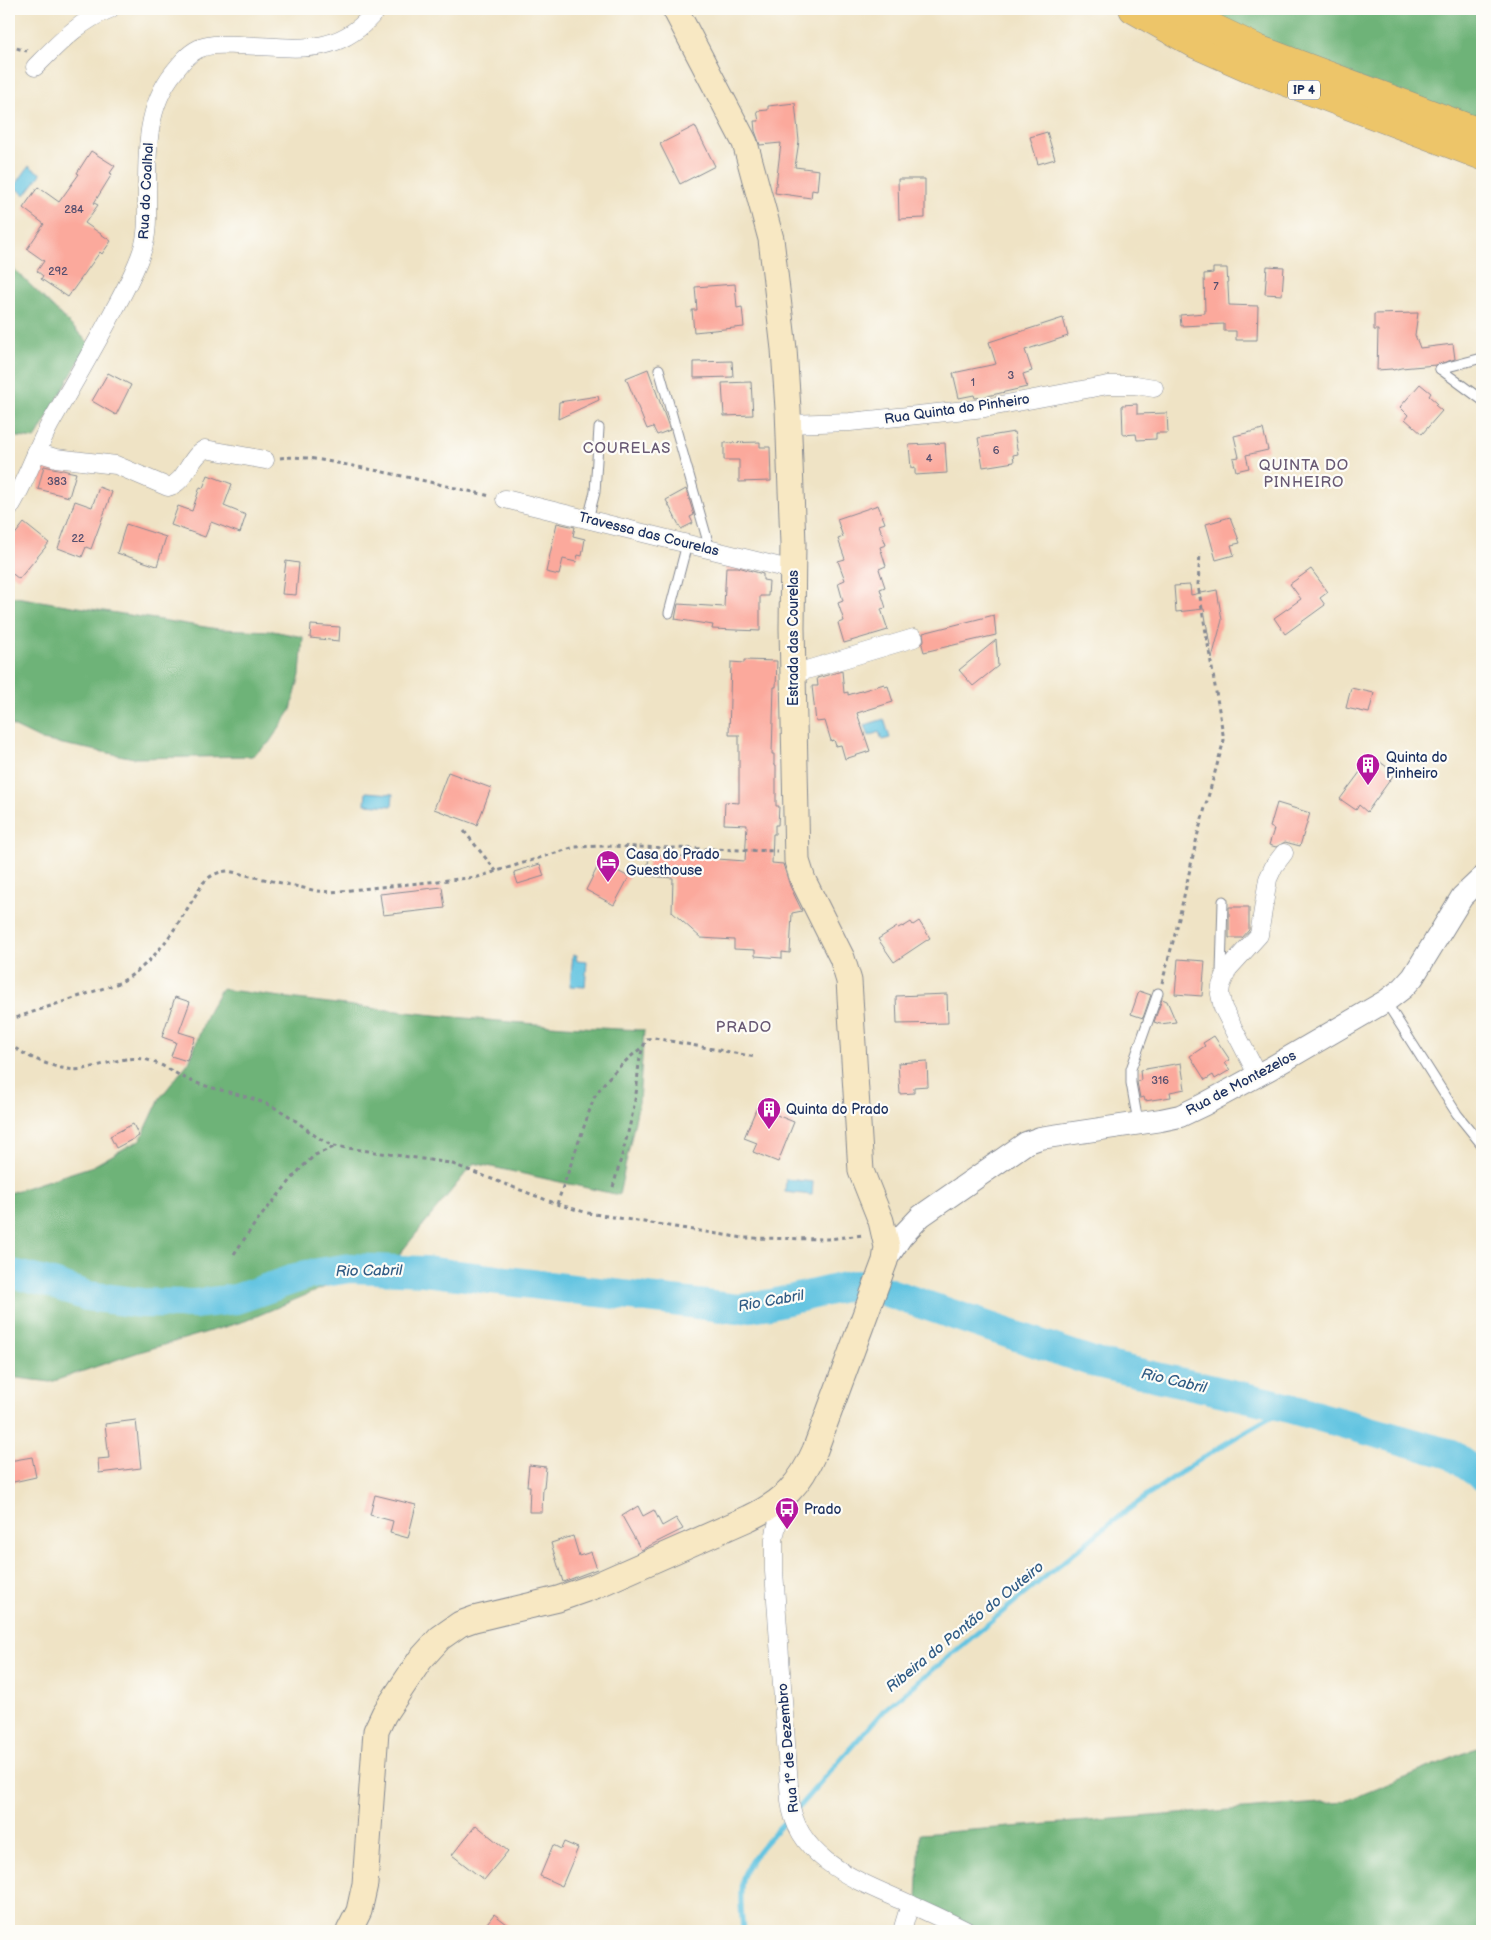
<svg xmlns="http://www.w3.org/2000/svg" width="1491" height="1940" font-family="'Balsamiq Sans',sans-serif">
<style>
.forest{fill:#6eb378;stroke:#44716b}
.water{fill:#63c4e1;stroke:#3f7aa0}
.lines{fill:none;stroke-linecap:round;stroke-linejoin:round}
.stream{stroke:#63c4e1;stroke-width:5}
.river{stroke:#63c4e1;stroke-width:30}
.building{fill:#fba99c}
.service-casing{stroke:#858992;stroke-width:11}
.minor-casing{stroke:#858992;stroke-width:19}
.tertiary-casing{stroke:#858992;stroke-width:24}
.secondary-casing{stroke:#858992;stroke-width:27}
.trunk-casing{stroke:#858992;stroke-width:29}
.path{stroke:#858992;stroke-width:3;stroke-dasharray:4 4;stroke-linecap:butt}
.service{stroke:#fff;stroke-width:9}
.minor{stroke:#fff;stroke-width:18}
.tertiary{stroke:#fff;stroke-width:22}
.secondary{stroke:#f8e8c3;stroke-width:25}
.trunk{stroke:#edc569;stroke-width:28}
.labels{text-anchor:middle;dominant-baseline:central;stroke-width:4.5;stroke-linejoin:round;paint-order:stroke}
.number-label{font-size:11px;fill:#534e6e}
.shield{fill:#fdfcf7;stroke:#5f6c8c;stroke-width:1}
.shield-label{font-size:12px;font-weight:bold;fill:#1b2f5e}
.street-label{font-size:14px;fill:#1b2f5e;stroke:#fdfcf7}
.poi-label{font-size:14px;fill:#1b2f5e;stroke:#fdfcf7;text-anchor:start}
.neighbourhood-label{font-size:15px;letter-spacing:1px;fill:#695a74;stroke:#fdfcf7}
.water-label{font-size:15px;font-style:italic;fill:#315c85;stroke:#fdfcf7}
</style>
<rect width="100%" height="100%" fill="#fdfcf7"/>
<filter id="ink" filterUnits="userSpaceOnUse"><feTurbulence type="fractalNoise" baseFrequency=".02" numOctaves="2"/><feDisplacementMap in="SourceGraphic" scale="10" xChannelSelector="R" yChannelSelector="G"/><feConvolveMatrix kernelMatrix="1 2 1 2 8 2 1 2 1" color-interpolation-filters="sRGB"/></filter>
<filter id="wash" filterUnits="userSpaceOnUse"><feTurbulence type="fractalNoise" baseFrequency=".0096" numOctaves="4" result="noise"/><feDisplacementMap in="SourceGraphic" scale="20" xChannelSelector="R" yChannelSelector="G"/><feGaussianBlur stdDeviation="1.12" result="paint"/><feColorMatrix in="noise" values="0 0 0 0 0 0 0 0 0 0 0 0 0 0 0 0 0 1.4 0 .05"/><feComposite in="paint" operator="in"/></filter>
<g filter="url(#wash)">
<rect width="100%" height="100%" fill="#efe3c5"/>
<g class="forest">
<path d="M 1195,9 L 1482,9 L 1482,125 L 1343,72 Z"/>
<path d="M 9,264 L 89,343 L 35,439 L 9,436 Z"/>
<path d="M 9,596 L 218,629 L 273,631 L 303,637 L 300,675 L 291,710 L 269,743 L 252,756 L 134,758 L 42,740 L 9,724 Z"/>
<path d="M 221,989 C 361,1008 503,1025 644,1030 L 639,1102 L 619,1195 L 474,1163 L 398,1256 L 245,1321 L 136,1353 L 51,1382 L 9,1377 L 9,1193 L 93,1166 L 141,1139 L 160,1098 L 189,1062 L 207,1014 Z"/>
<path d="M 1482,1746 L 1482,1931 L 985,1931 L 917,1900 L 920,1834 L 1346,1801 Z"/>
</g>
<g class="water">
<path d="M 29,166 L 41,174 L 25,195 L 14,187 Z"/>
<path d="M 884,719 L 890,738 L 882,740 L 879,732 L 869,736 L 865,725 Z"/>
<path d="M 366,792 L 393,794 L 392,806 L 365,804 Z"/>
<path d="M 573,955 L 577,955 L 576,960 L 587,961 L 585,987 L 570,986 Z"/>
<path d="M 786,1179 L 813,1182 L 812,1195 L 785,1192 Z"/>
</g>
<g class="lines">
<g class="stream">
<path d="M 796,1810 L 883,1711 L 1104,1528 C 1162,1483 1222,1443 1287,1408"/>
<path d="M 743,1931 C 742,1915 739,1897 742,1881 C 747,1858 775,1833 790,1816"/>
</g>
<path class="river" d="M 9,1273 L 53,1284 L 87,1296 L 141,1303 L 194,1304 L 236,1299 L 306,1275 L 350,1268 L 424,1271 L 738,1309 L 771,1304 L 853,1285 L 866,1285 L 1096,1363 L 1271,1403 L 1451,1454 L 1482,1476"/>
</g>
<g id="blocks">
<g class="building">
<path d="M 795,103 L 799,141 L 795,167 L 819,170 L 817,191 L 812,190 L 811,198 L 775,193 L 781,143 L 760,145 L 755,131 L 754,121 L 759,121 L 757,111 L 768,110 L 768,106 Z"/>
<path d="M 695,126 L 715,166 L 680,184 L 660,144 Z"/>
<path d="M 1047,132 L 1055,159 L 1038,164 L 1030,137 Z"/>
<path d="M 91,151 L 115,166 L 110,173 L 112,174 L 94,203 L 98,205 L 85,223 L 111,241 L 102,254 L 100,252 L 68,297 L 41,279 L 43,276 L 37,271 L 44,261 L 27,249 L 44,224 L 23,208 L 38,187 L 59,202 L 79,174 L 77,173 Z"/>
<path d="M 898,179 L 925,179 L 925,218 L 899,219 Z"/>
<path d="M 1267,266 L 1284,267 L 1282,295 L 1265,294 Z"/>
<path d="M 1213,268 L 1227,268 L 1229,305 L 1258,306 L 1257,340 L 1236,340 L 1236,331 L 1224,331 L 1224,324 L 1181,326 L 1180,315 L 1205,313 L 1204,274 L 1213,273 Z"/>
<path d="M 735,284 L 737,308 L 742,307 L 744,327 L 694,332 L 692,310 L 697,310 L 695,287 Z"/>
<path d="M 1418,313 L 1415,335 L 1420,348 L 1453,344 L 1455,359 L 1436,365 L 1401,368 L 1393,370 L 1392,369 L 1377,370 L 1378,330 L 1374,330 L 1374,314 Z"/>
<path d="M 1063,318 L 1068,336 L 1025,350 L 1032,371 L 1023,374 L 1027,387 L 983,397 L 975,398 L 974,395 L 959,398 L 953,373 L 996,364 L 989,342 Z"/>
<path d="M 732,361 L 733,377 L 694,378 L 694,362 Z"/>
<path d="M 648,369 L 670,430 L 657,435 L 653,427 L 647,429 L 626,378 Z"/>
<path d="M 108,373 L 131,385 L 116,415 L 92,401 Z"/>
<path d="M 751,382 L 753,415 L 724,416 L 722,383 Z"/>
<path d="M 1420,384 L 1431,393 L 1429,396 L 1437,403 L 1435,405 L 1442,411 L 1422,434 L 1405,419 L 1408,415 L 1400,407 Z"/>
<path d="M 598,396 L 599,400 L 558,419 L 559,402 Z"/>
<path d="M 1137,404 L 1137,414 L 1167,413 L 1168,433 L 1156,433 L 1156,439 L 1137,440 L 1136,434 L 1123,435 L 1122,405 Z"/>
<path d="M 1263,429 L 1268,450 L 1246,455 L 1249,468 L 1236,471 L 1233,458 L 1239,457 L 1234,436 Z"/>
<path d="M 1014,432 L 1018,454 L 1013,455 L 1014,462 L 983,467 L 978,438 Z"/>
<path d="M 760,442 L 760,447 L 770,447 L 771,481 L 739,482 L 739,460 L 724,460 L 724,443 Z"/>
<path d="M 945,443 L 947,473 L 915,475 L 915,467 L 911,468 L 909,445 Z"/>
<path d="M 44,466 L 76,473 L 69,497 L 38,489 Z"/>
<path d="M 208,475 L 232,484 L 224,506 L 246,515 L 240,533 L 211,522 L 205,537 L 171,525 L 178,506 L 192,511 L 200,487 L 203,488 Z"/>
<path d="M 99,487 L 112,492 L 91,549 L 86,547 L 82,557 L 58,548 L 75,501 L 92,507 Z"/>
<path d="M 686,489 L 694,515 L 690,517 L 693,523 L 681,529 L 666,500 Z"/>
<path d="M 878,505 L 885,523 L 879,525 L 886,545 L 880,547 L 886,566 L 879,569 L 885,587 L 880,589 L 886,608 L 881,609 L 888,630 L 844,643 L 838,623 L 844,621 L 838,603 L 843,601 L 838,583 L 845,580 L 838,561 L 845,559 L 838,539 L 843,537 L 837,519 Z"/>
<path d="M 1230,517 L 1240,543 L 1231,545 L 1234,555 L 1216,560 L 1206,524 Z"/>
<path d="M 24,523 L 49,543 L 19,579 L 9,571 L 9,542 Z"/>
<path d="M 557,523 L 575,527 L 573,536 L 585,539 L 582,556 L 578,555 L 576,562 L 563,559 L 559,575 L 546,572 Z"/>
<path d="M 126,524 L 166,537 L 157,566 L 117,553 Z"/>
<path d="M 286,561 L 299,563 L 296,595 L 282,594 Z"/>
<path d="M 726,567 L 738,567 L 763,574 L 763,580 L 769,581 L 768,596 L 760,596 L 760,631 L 712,629 L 713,625 L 675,619 L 678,604 L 724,607 Z"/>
<path d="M 1311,569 L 1328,592 L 1320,598 L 1325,605 L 1285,634 L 1274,618 L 1301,599 L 1290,584 Z"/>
<path d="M 1190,585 L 1191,595 L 1217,590 L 1222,620 L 1212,658 L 1204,609 L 1176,612 L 1174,586 Z"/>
<path d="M 994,615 L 996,635 L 924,652 L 922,645 L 924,640 L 923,633 Z"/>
<path d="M 311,625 L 340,627 L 339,641 L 310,638 Z"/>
<path d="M 996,640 L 998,666 L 973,686 L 959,670 Z"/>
<path d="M 744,660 L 777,661 L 776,687 L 774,687 L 772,754 L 774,754 L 774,765 L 776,765 L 776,806 L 779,806 L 778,825 L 775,825 L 775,834 L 773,834 L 772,863 L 783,864 L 790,886 L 802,911 L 792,913 L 790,953 L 782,952 L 782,958 L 755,956 L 755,950 L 734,949 L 734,940 L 701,938 L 672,912 L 673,878 L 647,876 L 649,854 L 745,861 L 747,825 L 724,824 L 725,802 L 739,803 L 739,735 L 729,735 L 731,662 L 744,663 Z"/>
<path d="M 842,671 L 844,693 L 848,692 L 848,695 L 884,684 L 885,687 L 888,686 L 893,702 L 857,713 L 870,751 L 845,759 L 841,745 L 836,746 L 834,740 L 831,741 L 825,721 L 816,722 L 812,686 L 818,686 L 817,678 Z"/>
<path d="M 1351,688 L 1374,693 L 1369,713 L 1346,708 Z"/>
<path d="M 1372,756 L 1395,773 L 1367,812 L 1359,805 L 1356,810 L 1340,799 Z"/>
<path d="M 448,772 L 491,788 L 477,825 L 434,809 Z"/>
<path d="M 1277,803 L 1310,813 L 1300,846 L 1285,842 L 1276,847 L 1269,845 L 1274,829 L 1270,827 Z"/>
<path d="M 600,862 L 629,877 L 614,905 L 586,890 Z"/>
<path d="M 540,864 L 544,876 L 518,884 L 514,872 Z"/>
<path d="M 442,887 L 445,908 L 383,915 L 380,894 Z"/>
<path d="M 1229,907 L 1249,907 L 1249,930 L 1242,938 L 1229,938 Z"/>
<path d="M 919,921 L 930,938 L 894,962 L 878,939 L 897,927 L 898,928 L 902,926 L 903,927 L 911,922 L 913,925 Z"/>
<path d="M 1178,959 L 1205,961 L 1202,996 L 1175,994 Z"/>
<path d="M 1139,991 L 1151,995 L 1143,1018 L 1131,1014 Z"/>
<path d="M 947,994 L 948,1023 L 897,1024 L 896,996 Z"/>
<path d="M 175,997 L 190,1002 L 179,1032 L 195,1037 L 187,1061 L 171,1056 L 176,1042 L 162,1037 Z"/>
<path d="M 1162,999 L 1167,1001 L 1176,1022 L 1160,1024 L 1154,1022 Z"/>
<path d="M 1214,1036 L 1230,1060 L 1225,1063 L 1230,1070 L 1215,1079 L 1213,1075 L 1205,1080 L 1190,1056 L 1205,1046 L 1203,1043 Z"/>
<path d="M 927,1061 L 928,1086 L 914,1087 L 914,1093 L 900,1094 L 898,1063 Z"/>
<path d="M 1181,1063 L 1185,1089 L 1170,1092 L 1171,1097 L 1145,1101 L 1144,1097 L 1140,1098 L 1137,1082 L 1141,1080 L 1140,1070 Z"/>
<path d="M 757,1107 L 794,1122 L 778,1162 L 753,1152 L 757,1143 L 744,1138 Z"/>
<path d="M 133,1124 L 139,1136 L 116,1148 L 110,1136 Z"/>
<path d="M 136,1420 L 141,1468 L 99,1473 L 98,1459 L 109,1458 L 105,1424 Z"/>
<path d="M 32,1457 L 36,1477 L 9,1483 L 9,1461 Z"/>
<path d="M 529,1465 L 546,1467 L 544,1487 L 543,1487 L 542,1512 L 529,1512 L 530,1486 L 527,1486 Z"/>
<path d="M 375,1495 L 416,1505 L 408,1538 L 390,1533 L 393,1521 L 370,1515 Z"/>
<path d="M 638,1506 L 643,1516 L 654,1510 L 662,1526 L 676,1518 L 683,1529 L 641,1550 L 622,1516 Z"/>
<path d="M 573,1536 L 579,1556 L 591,1552 L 597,1569 L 563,1582 L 551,1543 Z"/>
<path d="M 476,1825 L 508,1851 L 484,1880 L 452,1855 Z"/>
<path d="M 564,1842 L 578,1848 L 562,1886 L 540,1876 L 553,1845 L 561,1849 Z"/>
<path d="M 494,1914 L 516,1931 L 481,1931 Z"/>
</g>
</g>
</g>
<g filter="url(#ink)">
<use href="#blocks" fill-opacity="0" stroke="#858992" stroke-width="1"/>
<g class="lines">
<g class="service-casing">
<g id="service">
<path d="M 659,369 L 710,549"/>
<path d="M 1440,369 L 1482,400"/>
<path d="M 1440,369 L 1482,358"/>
<path d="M 588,519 L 595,492 L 599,428"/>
<path d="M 669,613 L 687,544"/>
<path d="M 1221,973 L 1223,901"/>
<path d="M 1386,1002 L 1457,1114 L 1482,1145"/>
<path d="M 1138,1122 L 1131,1083 L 1131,1069 L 1158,993"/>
</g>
</g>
<g class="minor-casing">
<g id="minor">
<path d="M 35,67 C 58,44 79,21 110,9"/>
<path d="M 788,424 L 850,422 L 985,408 L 1108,385 L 1136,385 L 1154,388"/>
<path d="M 36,452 L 56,458 L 116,465 L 168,487 C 186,483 189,457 205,449 L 265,460"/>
<path d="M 505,499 L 793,570"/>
<path d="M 9,509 C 26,482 35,452 50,424 C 71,387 93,350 113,312 C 124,292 135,272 142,251 C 148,235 147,215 147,199 C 147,155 145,108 174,72 C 181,63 188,54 198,49 C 211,43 225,45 239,45 C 294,47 339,59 377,9"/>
<path d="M 793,674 L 914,638"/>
<path d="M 1258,1076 L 1223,1008 L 1220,994 L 1221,986 L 1228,969 L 1259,935 L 1268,879 L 1274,866 L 1284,853"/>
<path d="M 783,1498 L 774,1539 L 774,1571 L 790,1800 C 796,1859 858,1881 905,1902 C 926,1911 947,1921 967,1931"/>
<path d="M 902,1931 L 910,1904"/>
</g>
</g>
<g class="tertiary-casing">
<path id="tertiary" d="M 885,1261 L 901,1237 L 921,1216 L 1026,1143 L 1040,1138 L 1161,1120 L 1180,1116 L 1203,1105 L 1271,1068 L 1386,1001 L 1403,988 L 1413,977 L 1462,897 L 1482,878"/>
</g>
<g class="secondary-casing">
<path id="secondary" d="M 349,1931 L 359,1911 L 365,1884 L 376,1731 L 384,1714 L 420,1660 L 440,1638 L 460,1624 L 474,1619 L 558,1599 L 595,1586 L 749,1518 C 783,1502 800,1485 815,1450 L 885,1261 L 887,1247 L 881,1221 L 861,1171 L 849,981 L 842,958 L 803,880 L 797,861 L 792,628 L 793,544 L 788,409 L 784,349 L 771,239 L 745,143 L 675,9"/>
</g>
<g class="trunk-casing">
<g id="trunk">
<path d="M 1133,9 L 1197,45 L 1247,67 L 1482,156"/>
<path d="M 1174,9 L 1258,49 L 1482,133"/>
</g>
</g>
<g class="path">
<path d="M 9,46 L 27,51"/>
<path d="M 280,458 C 302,455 326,461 348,465 C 396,474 443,485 490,496"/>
<path d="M 464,831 L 496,871"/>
<path d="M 1162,983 L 1178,923 L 1198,833 L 1224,740 L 1198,585 L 1200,553"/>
<path d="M 9,1020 L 119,983 C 160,961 179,921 203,883 C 211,875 217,872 228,871 L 317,891 L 331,892 L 478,877 L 575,847 L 604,846 L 777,851"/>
<path d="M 9,1044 C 26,1057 62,1073 83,1069 C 102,1066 123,1056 143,1059 C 160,1062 175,1074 191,1081 C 220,1092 253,1095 281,1111 C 299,1121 315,1139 334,1146 L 450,1163 L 557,1204 L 588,1213 L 743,1238 L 828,1239 L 863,1235"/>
<path d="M 613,1187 C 621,1158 630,1129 635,1100 C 639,1080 636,1058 647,1039 L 654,1038 L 756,1057"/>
<path d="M 557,1204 L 594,1098 C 606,1077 623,1063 641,1048"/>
<path d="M 234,1254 L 256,1222 L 301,1168 L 315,1155 L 334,1147"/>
</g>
<use href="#service" class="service"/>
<use href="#minor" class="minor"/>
<use href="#tertiary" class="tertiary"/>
<use href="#secondary" class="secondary"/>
<use href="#trunk" class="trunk"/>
</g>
</g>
<defs>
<g id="building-pin" transform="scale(1.25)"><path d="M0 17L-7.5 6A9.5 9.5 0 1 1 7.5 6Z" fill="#b5179e" stroke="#fdfcf7"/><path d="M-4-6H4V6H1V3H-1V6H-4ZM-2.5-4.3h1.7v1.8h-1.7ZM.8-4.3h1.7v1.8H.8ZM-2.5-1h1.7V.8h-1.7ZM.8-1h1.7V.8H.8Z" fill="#fff"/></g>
<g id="hotel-pin" transform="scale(1.25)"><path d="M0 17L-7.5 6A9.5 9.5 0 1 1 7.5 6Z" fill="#b5179e" stroke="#fdfcf7"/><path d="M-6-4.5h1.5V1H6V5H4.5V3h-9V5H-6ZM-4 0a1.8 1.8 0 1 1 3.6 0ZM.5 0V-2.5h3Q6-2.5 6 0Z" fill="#fff"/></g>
<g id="bus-pin" transform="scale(1.25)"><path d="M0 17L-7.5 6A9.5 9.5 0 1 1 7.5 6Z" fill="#b5179e" stroke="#fdfcf7"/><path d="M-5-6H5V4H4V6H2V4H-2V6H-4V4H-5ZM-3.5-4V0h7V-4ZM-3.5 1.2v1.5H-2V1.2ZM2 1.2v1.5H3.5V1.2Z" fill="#fff"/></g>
</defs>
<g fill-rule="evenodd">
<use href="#building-pin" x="1368" y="765"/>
<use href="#hotel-pin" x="608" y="862"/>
<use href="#building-pin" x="769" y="1109"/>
<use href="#bus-pin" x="787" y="1509"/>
</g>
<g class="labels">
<g class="number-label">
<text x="74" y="209">284</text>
<text x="58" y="271">292</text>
<text x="1216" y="286">7</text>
<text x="1011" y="375">3</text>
<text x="973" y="382">1</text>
<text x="996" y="450">6</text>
<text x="929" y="458">4</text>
<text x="57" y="481">383</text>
<text x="78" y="538">22</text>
<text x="1160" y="1080">316</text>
</g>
<rect class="shield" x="1288" y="80.5" width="32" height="19" rx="4"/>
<g class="shield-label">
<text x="1304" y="90">IP 4</text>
</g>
<g class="street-label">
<text transform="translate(146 191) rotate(-87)">Rua do Coalhal</text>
<text transform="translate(957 409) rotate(-8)">Rua Quinta do Pinheiro</text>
<text transform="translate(649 534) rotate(14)">Travessa das Courelas</text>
<text transform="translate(793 638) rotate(-90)">Estrada das Courelas</text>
<text transform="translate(1241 1083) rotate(-28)">Rua de Montezelos</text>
<text transform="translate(788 1748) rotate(-95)">Rua 1º de Dezembro</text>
</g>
<g class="poi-label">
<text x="1386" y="757">Quinta do<tspan x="1386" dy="16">Pinheiro</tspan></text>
<text x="626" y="854">Casa do Prado<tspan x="626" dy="16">Guesthouse</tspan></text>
<text x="786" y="1109">Quinta do Prado</text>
<text x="804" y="1509">Prado</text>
</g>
<g class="neighbourhood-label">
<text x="627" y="448">COURELAS</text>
<text x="1304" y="465">QUINTA DO<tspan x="1304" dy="17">PINHEIRO</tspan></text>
<text x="744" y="1027">PRADO</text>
</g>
<g class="water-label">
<text transform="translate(369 1271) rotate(-1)">Rio Cabril</text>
<text transform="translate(771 1301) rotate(-10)">Rio Cabril</text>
<text transform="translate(1174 1381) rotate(13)">Rio Cabril</text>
<text transform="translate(965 1627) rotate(-39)">Ribeira do Pontão do Outeiro</text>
</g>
</g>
<rect width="1491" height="1940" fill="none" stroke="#fdfcf7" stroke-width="30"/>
</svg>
